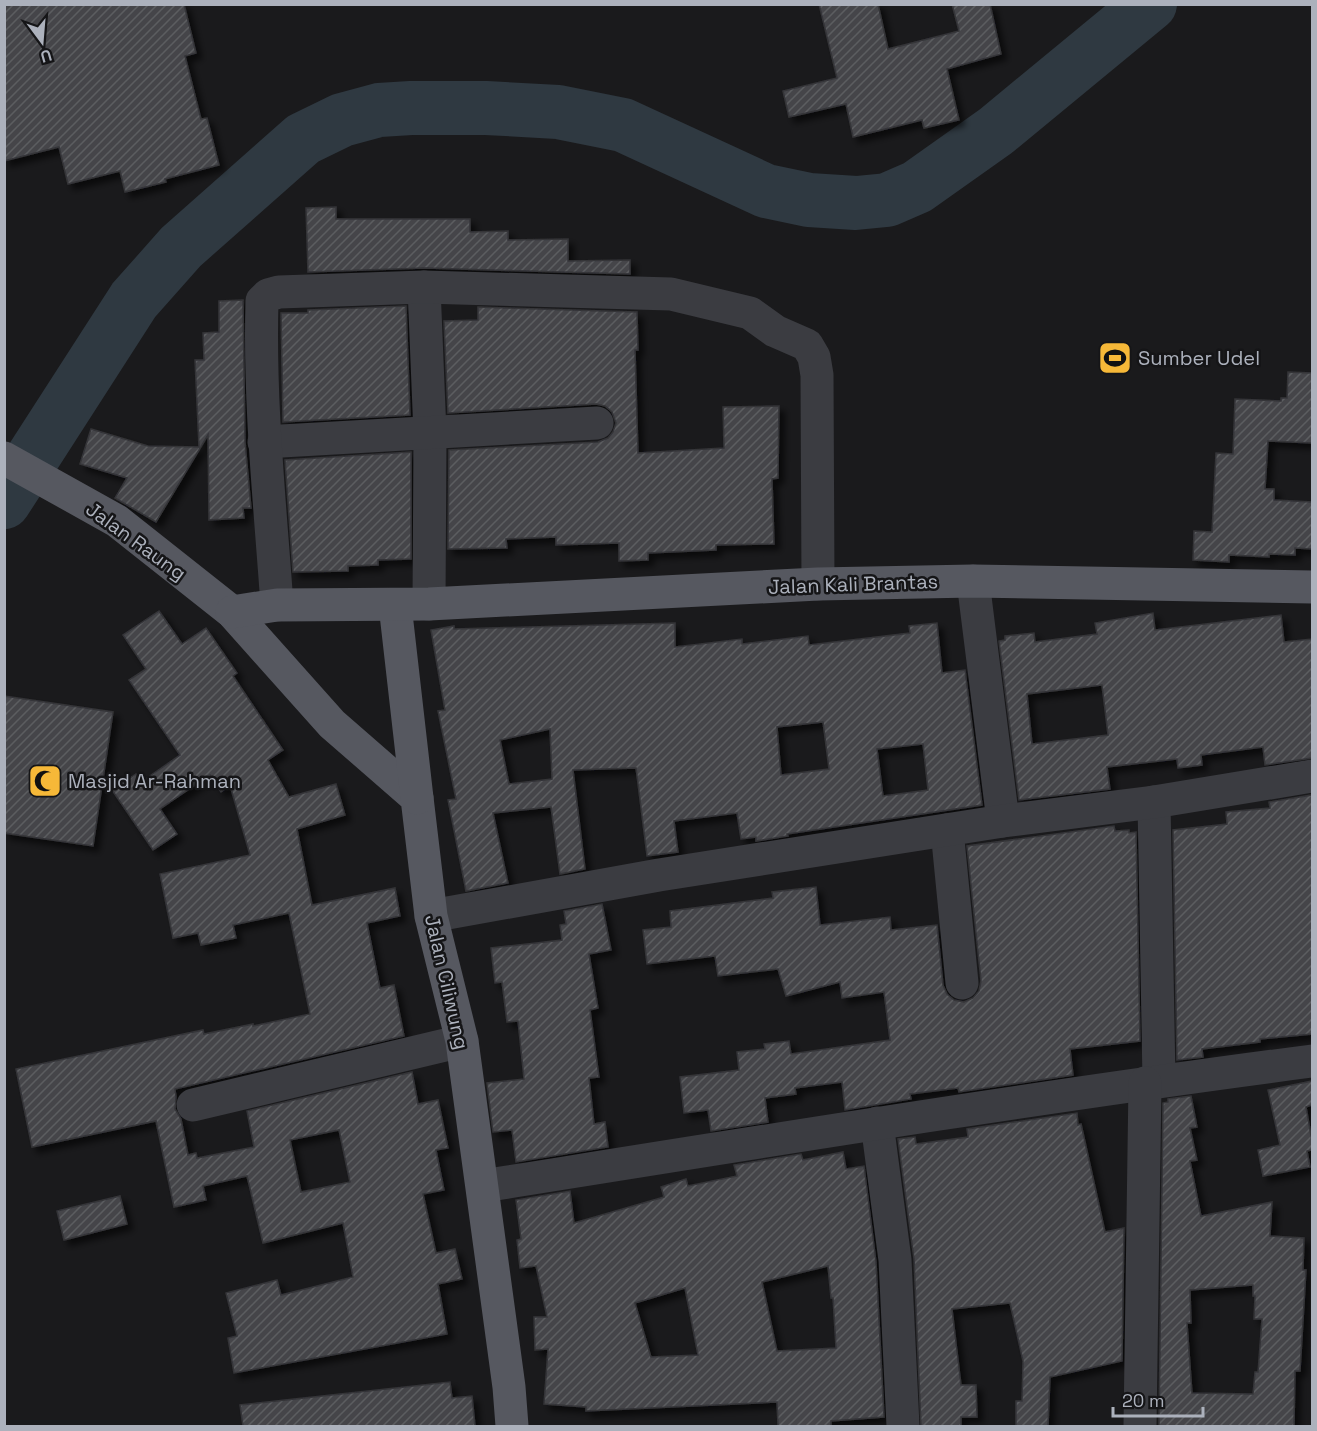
<svg xmlns="http://www.w3.org/2000/svg" width="1317" height="1431" font-family="'Space Grotesk',sans-serif">
<style>
.lines{fill:none;stroke-linecap:round;stroke-linejoin:round}
.river{stroke:#2f3941;stroke-width:54}
.building{fill:url(#building-hatch);stroke:#343438;stroke-width:1.5;fill-rule:evenodd;filter:url(#shadow)}
.minor{stroke:#3b3c41;stroke-width:33}
.major{stroke:#565860;stroke-width:33}
.labels{text-anchor:middle;dominant-baseline:central;stroke-width:5;stroke-linejoin:round;paint-order:stroke}
.poi-label{font-size:20px;fill:#acb1bc;stroke:#151517;text-anchor:start}
.street-label{font-size:20px;fill:#acb1bc;stroke:#151517}
</style>
<defs>
<pattern id="building-hatch" width="6" height="6" patternUnits="userSpaceOnUse" patternTransform="scale(1.5)"><rect width="6" height="6" fill="#444549"/><path d="M-1 1l2-2M0 6l6-6M5 7l2-2" fill="none" stroke="#5c5d61"/></pattern>
<filter id="shadow"><feDropShadow dx="5.5" dy="5.5" stdDeviation="3" flood-color="#0009"/></filter>
</defs>
<rect width="100%" height="100%" fill="#1a1a1c"/>
<g class="lines">
<path class="river" d="M 4,502 L 134,300 L 181,247 L 303,139 L 342,120 L 379,110 L 411,108 L 486,108 L 558,112 L 623,125 L 766,191 L 809,200 L 856,203 L 887,200 L 917,187 L 996,131 L 1150,4"/>
</g>
<g class="building">
<path d="M 4,4 L 184,4 L 196,53 L 185,56 L 201,119 L 207,118 L 219,165 L 165,179 L 166,182 L 125,192 L 120,171 L 68,184 L 59,147 L 4,161 Z"/>
<path d="M 819,4 L 878,4 L 888,49 L 959,31 L 952,4 L 990,4 L 1001,54 L 947,69 L 959,120 L 924,128 L 922,120 L 853,137 L 846,104 L 789,117 L 783,91 L 837,78 Z"/>
<path d="M 336,207 L 336,219 L 470,219 L 470,232 L 508,231 L 508,240 L 568,239 L 568,261 L 630,260 L 630,274 L 425,268 L 308,272 L 306,208 Z"/>
<path d="M 243,300 L 245,442 L 251,508 L 243,508 L 244,518 L 209,520 L 208,435 L 156,522 L 115,498 L 127,478 L 80,464 L 91,429 L 148,446 L 199,447 L 195,360 L 204,360 L 203,333 L 219,332 L 219,301 Z"/>
<path d="M 406,306 L 410,415 L 283,422 L 281,313 L 308,313 L 308,310 Z"/>
<path d="M 478,307 L 637,312 L 638,350 L 635,350 L 638,453 L 724,448 L 723,407 L 779,406 L 778,478 L 772,479 L 774,544 L 716,545 L 716,550 L 648,553 L 648,560 L 619,561 L 619,543 L 556,545 L 556,537 L 506,539 L 507,548 L 448,549 L 449,450 L 598,442 L 608,438 L 613,432 L 616,423 L 612,412 L 605,406 L 596,404 L 448,413 L 444,321 L 478,320 Z"/>
<path d="M 1288,372 L 1312,373 L 1312,443 L 1268,441 L 1265,489 L 1274,489 L 1274,500 L 1312,502 L 1312,549 L 1295,548 L 1295,555 L 1269,554 L 1269,557 L 1229,555 L 1229,562 L 1193,560 L 1194,531 L 1212,532 L 1216,453 L 1233,454 L 1235,399 L 1281,401 L 1281,398 L 1287,398 Z"/>
<path d="M 411,452 L 411,559 L 378,560 L 378,565 L 348,566 L 348,571 L 293,572 L 285,460 Z"/>
<path d="M 159,611 L 182,644 L 206,628 L 237,673 L 233,676 L 283,750 L 268,760 L 289,797 L 336,784 L 345,815 L 297,829 L 312,905 L 395,888 L 400,916 L 367,923 L 380,988 L 394,985 L 404,1036 L 175,1089 L 176,1097 L 175,1109 L 181,1119 L 188,1155 L 196,1153 L 197,1158 L 254,1147 L 247,1111 L 412,1072 L 418,1104 L 438,1100 L 448,1148 L 436,1150 L 444,1190 L 423,1194 L 436,1253 L 455,1249 L 462,1279 L 438,1284 L 447,1334 L 234,1373 L 228,1338 L 237,1336 L 226,1293 L 277,1280 L 281,1295 L 353,1277 L 343,1223 L 263,1243 L 247,1176 L 203,1186 L 206,1200 L 174,1207 L 156,1121 L 32,1147 L 16,1069 L 203,1030 L 204,1034 L 253,1024 L 253,1026 L 310,1014 L 289,913 L 233,925 L 236,938 L 201,945 L 198,933 L 173,938 L 160,874 L 250,855 L 230,785 L 221,792 L 210,775 L 160,809 L 177,834 L 153,850 L 112,790 L 136,774 L 141,782 L 180,755 L 129,680 L 146,669 L 123,635 ZM 339,1130 L 350,1182 L 301,1192 L 290,1140 Z"/>
<path d="M 1153,613 L 1155,630 L 1281,615 L 1284,642 L 1312,639 L 1312,758 L 1265,765 L 1263,747 L 1201,755 L 1202,765 L 1178,768 L 1177,759 L 1107,767 L 1110,789 L 1019,800 L 999,641 L 1005,640 L 1005,636 L 1034,633 L 1035,642 L 1097,634 L 1095,623 ZM 1102,685 L 1108,735 L 1032,744 L 1027,694 Z"/>
<path d="M 675,623 L 675,647 L 742,639 L 742,644 L 808,636 L 809,645 L 910,633 L 909,626 L 937,623 L 942,673 L 965,670 L 982,805 L 787,834 L 788,836 L 756,841 L 756,837 L 741,839 L 737,813 L 674,821 L 678,852 L 647,856 L 636,768 L 573,770 L 585,869 L 560,874 L 551,807 L 493,813 L 508,883 L 466,891 L 448,800 L 456,799 L 438,711 L 445,710 L 431,630 L 454,626 L 454,629 ZM 823,722 L 829,769 L 781,775 L 777,727 ZM 550,729 L 552,779 L 509,784 L 500,740 ZM 923,744 L 928,790 L 883,796 L 877,749 Z"/>
<path d="M 4,696 L 113,712 L 93,846 L 4,833 Z"/>
<path d="M 1312,795 L 1312,1034 L 1260,1039 L 1260,1042 L 1202,1049 L 1203,1057 L 1177,1060 L 1173,830 L 1227,824 L 1226,812 L 1270,808 L 1269,802 Z"/>
<path d="M 1114,826 L 1115,831 L 1129,830 L 1129,833 L 1136,832 L 1140,1041 L 1070,1049 L 1073,1075 L 959,1092 L 958,1088 L 910,1094 L 911,1099 L 845,1110 L 842,1082 L 795,1088 L 796,1094 L 765,1098 L 768,1122 L 711,1131 L 708,1110 L 684,1113 L 680,1077 L 739,1070 L 737,1052 L 765,1049 L 764,1044 L 789,1041 L 791,1054 L 890,1040 L 884,992 L 842,998 L 840,982 L 786,996 L 778,969 L 718,976 L 715,956 L 647,964 L 643,930 L 671,927 L 670,911 L 773,898 L 772,892 L 816,887 L 820,925 L 890,917 L 891,930 L 937,925 L 943,985 L 947,994 L 954,1000 L 964,1002 L 973,998 L 979,991 L 981,981 L 967,846 Z"/>
<path d="M 602,904 L 611,950 L 589,954 L 598,1008 L 590,1010 L 599,1077 L 589,1078 L 594,1124 L 605,1122 L 608,1147 L 516,1162 L 512,1130 L 493,1132 L 487,1083 L 524,1079 L 518,1021 L 507,1022 L 502,982 L 495,983 L 491,948 L 562,940 L 560,925 L 566,924 L 564,911 Z"/>
<path d="M 1312,1081 L 1312,1105 L 1306,1107 L 1312,1141 L 1312,1150 L 1307,1151 L 1310,1167 L 1263,1176 L 1258,1150 L 1280,1145 L 1268,1090 Z"/>
<path d="M 1191,1096 L 1197,1127 L 1190,1128 L 1197,1160 L 1190,1161 L 1201,1216 L 1272,1202 L 1270,1236 L 1304,1238 L 1303,1270 L 1306,1270 L 1300,1371 L 1295,1371 L 1294,1426 L 1159,1426 L 1163,1103 L 1168,1102 L 1168,1099 ZM 1253,1285 L 1253,1296 L 1255,1296 L 1254,1319 L 1262,1319 L 1258,1372 L 1255,1372 L 1253,1394 L 1192,1393 L 1187,1323 L 1191,1323 L 1190,1290 Z"/>
<path d="M 1077,1113 L 1078,1125 L 1081,1124 L 1105,1232 L 1124,1228 L 1122,1361 L 1050,1377 L 1048,1426 L 1016,1426 L 1016,1401 L 1022,1401 L 1023,1361 L 1010,1303 L 952,1309 L 961,1385 L 976,1385 L 977,1417 L 961,1417 L 961,1426 L 921,1426 L 914,1259 L 898,1139 L 915,1137 L 916,1144 L 968,1137 L 967,1129 Z"/>
<path d="M 843,1152 L 846,1169 L 864,1166 L 876,1262 L 884,1417 L 831,1421 L 831,1426 L 778,1426 L 777,1402 L 586,1411 L 586,1407 L 544,1404 L 548,1349 L 535,1350 L 534,1317 L 547,1317 L 536,1266 L 520,1268 L 517,1240 L 521,1239 L 516,1200 L 570,1191 L 574,1223 L 664,1197 L 661,1187 L 686,1179 L 688,1186 L 737,1176 L 734,1165 L 801,1154 L 803,1160 ZM 828,1266 L 831,1298 L 833,1298 L 836,1348 L 777,1351 L 762,1282 ZM 685,1288 L 698,1355 L 651,1357 L 635,1303 Z"/>
<path d="M 120,1196 L 127,1224 L 64,1240 L 57,1211 Z"/>
<path d="M 450,1382 L 452,1398 L 472,1396 L 475,1426 L 243,1426 L 240,1405 Z"/>
</g>
<g class="lines">
<g class="minor">
<path d="M 424,287 L 430,434 L 429,604"/>
<path d="M 264,442 L 597,423"/>
<path d="M 973,581 L 1003,821"/>
<path d="M 277,605 C 270,504 259,402 262,301 L 268,295 L 279,292 L 424,287 L 671,294 L 750,313 L 775,331 L 807,345 L 814,357 L 817,375 L 818,584"/>
<path d="M 1154,802 L 1159,1081"/>
<path d="M 947,830 L 962,983"/>
<path d="M 431,916 L 659,875 L 1003,821 L 1154,802 L 1312,776"/>
<path d="M 193,1105 L 462,1041"/>
<path d="M 877,1123 L 895,1260 L 903,1426"/>
<path d="M 483,1186 C 759,1142 1035,1097 1312,1061"/>
<path d="M 1140,1426 L 1145,1083"/>
</g>
<g class="major">
<path d="M 4,458 L 117,521 L 232,612 L 332,724 L 417,798 L 431,916 L 462,1041 L 509,1387 L 512,1426"/>
<path d="M 395,605 L 417,798"/>
<path d="M 232,612 L 277,605 L 429,604 L 818,584 L 973,581 L 1312,587"/>
</g>
</g>
<defs>
<g id="stadium-square" transform="scale(1.725)"><rect x="-9" y="-9" width="18" height="18" rx="4" fill="#f6b838" stroke="#151517"/><path d="M0-5a6.5 5 0 1 0 0 10a6.5 5 0 1 0 0-10ZM-3.5-1.8h7v3.6h-7Z" fill="#111"/></g>
<g id="mosque-square" transform="scale(1.725)"><rect x="-9" y="-9" width="18" height="18" rx="4" fill="#f6b838" stroke="#151517"/><path d="M3.5-4.9A6 6 0 1 0 3.5 4.9A5 5 0 1 1 3.5-4.9Z" fill="#111"/></g>
</defs>
<g fill-rule="evenodd">
<use href="#stadium-square" x="1115" y="358"/>
<use href="#mosque-square" x="45" y="781"/>
</g>
<g class="labels">
<g class="poi-label">
<text x="1138" y="358">Sumber Udel</text>
<text x="68" y="781">Masjid Ar-Rahman</text>
</g>
<g class="street-label">
<text transform="translate(136 541) rotate(36)">Jalan Raung</text>
<text transform="translate(853 584) rotate(-2)">Jalan Kali Brantas</text>
<text transform="translate(447 982) rotate(77)">Jalan Ciliwung</text>
</g>
</g>
<rect width="1317" height="1431" fill="none" stroke="#acb1bc" stroke-width="12"/>
<g transform="translate(42 42) rotate(164)" stroke="#151517" stroke-width="4.5" paint-order="stroke">
<path d="M0-4.5L10 22L0 15L-10 22Z" fill="#acb1bc"/>
<text y="-9" font-size="16" font-weight="bold" text-anchor="middle" fill="#acb1bc">U</text>
</g>
<path d="M1113 1407v9h90v-9" fill="none" stroke="#acb1bc" stroke-width="3"/>
<text x="1122" y="1407" font-size="18" fill="#acb1bc" stroke="#151517" stroke-width="4.5" paint-order="stroke">20 m</text>
</svg>
